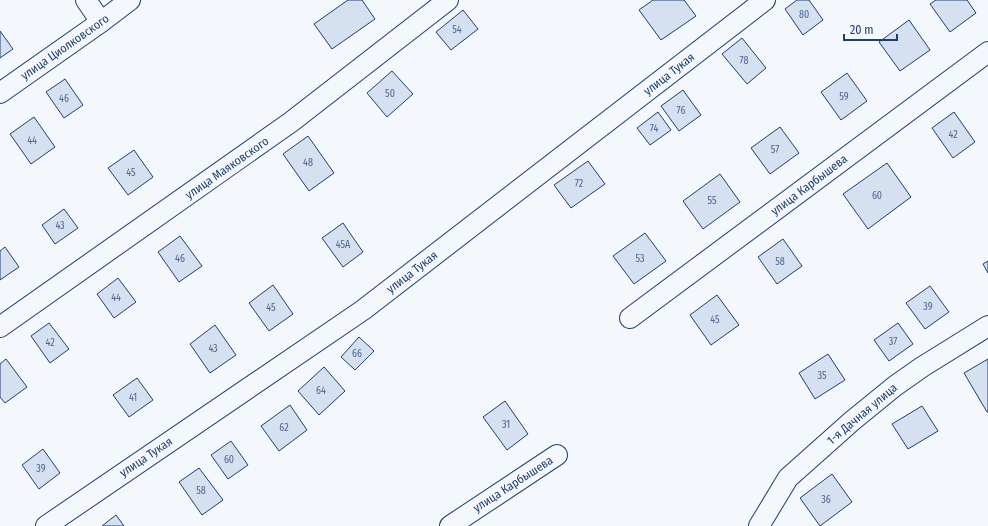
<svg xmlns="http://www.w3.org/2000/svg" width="988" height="526" font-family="'Fira Sans Condensed',sans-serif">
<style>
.building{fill:#d5e0f0;stroke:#1d3f73}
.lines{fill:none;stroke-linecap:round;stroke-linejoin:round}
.minor-casing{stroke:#1d3f73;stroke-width:22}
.minor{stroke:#f4f7fb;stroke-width:20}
.labels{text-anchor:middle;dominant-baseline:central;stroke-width:3;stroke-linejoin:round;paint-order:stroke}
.number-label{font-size:10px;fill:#4b6792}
.street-label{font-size:12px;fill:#1d3f73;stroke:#f4f7fb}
</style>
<rect width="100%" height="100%" fill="#f4f7fb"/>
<g class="building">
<path d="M 348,0 L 362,0 L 375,19 L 332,49 L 314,24 Z"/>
<path d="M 653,0 L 684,0 L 696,16 L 661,40 L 639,10 Z"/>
<path d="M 797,0 L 809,0 L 823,20 L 803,35 L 785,9 Z"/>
<path d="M 936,0 L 967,0 L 976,13 L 950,32 L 930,4 Z"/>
<path d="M 463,10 L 478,29 L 451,50 L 436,32 Z"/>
<path d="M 909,20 L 930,50 L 900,71 L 879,42 Z"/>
<path d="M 0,31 L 13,49 L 0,58 Z"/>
<path d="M 742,38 L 766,68 L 747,84 L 722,54 Z"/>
<path d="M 392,71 L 413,94 L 387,117 L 367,93 Z"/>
<path d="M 847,73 L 867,101 L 841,120 L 821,92 Z"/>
<path d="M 65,79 L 83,105 L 64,118 L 46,92 Z"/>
<path d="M 683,90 L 701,115 L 679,131 L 661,106 Z"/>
<path d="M 658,112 L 671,130 L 650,145 L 637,128 Z"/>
<path d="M 954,112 L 975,142 L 953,158 L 932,128 Z"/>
<path d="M 34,117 L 55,147 L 31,164 L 10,134 Z"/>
<path d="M 780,127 L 799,153 L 770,174 L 751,148 Z"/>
<path d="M 308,136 L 334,173 L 309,191 L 283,154 Z"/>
<path d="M 134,150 L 153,177 L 128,195 L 108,168 Z"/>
<path d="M 588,161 L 605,184 L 571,208 L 554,185 Z"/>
<path d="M 887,163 L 911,197 L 868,229 L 843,194 Z"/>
<path d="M 720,174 L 740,202 L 703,229 L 683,201 Z"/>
<path d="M 64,209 L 78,228 L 55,244 L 42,225 Z"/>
<path d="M 343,223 L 363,252 L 343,267 L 322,238 Z"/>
<path d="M 645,233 L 666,261 L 634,284 L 613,256 Z"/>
<path d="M 180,236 L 202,266 L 179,282 L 158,252 Z"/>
<path d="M 783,239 L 802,266 L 777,284 L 758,257 Z"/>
<path d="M 5,247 L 19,267 L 0,280 L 0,251 Z"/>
<path d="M 988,261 L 988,273 L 983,264 Z"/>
<path d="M 118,278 L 136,302 L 114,318 L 97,294 Z"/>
<path d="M 273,285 L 293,314 L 269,331 L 249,303 Z"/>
<path d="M 930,286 L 949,312 L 925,329 L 906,303 Z"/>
<path d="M 717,295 L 739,325 L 711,345 L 690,315 Z"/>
<path d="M 49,323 L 69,349 L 50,363 L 31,336 Z"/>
<path d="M 898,323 L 913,344 L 889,361 L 874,340 Z"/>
<path d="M 215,325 L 236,355 L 210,373 L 190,344 Z"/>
<path d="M 359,337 L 374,351 L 355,370 L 341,357 Z"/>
<path d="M 828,354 L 845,380 L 815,399 L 799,373 Z"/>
<path d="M 6,359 L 27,387 L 5,403 L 0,397 L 0,364 Z"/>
<path d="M 988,359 L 988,412 L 987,412 L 964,373 Z"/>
<path d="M 324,367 L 345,391 L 319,415 L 298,391 Z"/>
<path d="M 137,378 L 153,400 L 129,417 L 113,395 Z"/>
<path d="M 505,401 L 528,434 L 507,450 L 483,417 Z"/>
<path d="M 290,405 L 307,430 L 279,451 L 261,426 Z"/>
<path d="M 922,406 L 938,431 L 908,449 L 892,424 Z"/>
<path d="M 231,441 L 248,465 L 228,479 L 211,455 Z"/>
<path d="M 43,449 L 60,473 L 39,489 L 22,465 Z"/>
<path d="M 199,468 L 223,500 L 202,515 L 179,482 Z"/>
<path d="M 832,474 L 852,502 L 820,526 L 800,498 Z"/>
<path d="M 116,515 L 124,526 L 102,526 Z"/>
</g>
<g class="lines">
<g class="minor-casing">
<g id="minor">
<path d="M 86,0 L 101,22"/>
<path d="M 0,93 L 101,22 L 130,0"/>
<path d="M 630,318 L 988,52"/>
<path d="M 0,327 L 291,122 L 448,0"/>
<path d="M 46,526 L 363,310 L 765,0"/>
<path d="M 450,526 L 557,455"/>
<path d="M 759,526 L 788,478 L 852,421 L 895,386 L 922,367 L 988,326"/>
</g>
</g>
<use href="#minor" class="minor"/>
</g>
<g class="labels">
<g class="number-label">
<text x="804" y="15">80</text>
<text x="457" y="30">54</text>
<text x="744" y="61">78</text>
<text x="390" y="94">50</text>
<text x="844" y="97">59</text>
<text x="64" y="99">46</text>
<text x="681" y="111">76</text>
<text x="654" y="129">74</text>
<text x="953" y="135">42</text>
<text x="32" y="141">44</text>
<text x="775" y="150">57</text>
<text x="308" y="163">48</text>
<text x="131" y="173">45</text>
<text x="579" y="184">72</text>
<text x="877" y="196">60</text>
<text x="712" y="201">55</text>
<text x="60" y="226">43</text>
<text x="343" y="245">45А</text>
<text x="180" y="259">46</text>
<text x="640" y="259">53</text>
<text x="780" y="262">58</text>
<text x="116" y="298">44</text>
<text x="928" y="307">39</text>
<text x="271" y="308">45</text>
<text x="715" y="320">45</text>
<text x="893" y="342">37</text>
<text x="50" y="343">42</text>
<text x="213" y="349">43</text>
<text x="357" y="354">66</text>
<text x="822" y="376">35</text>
<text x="321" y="391">64</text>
<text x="133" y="398">41</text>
<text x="506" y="425">31</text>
<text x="284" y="428">62</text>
<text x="229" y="460">60</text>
<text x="41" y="469">39</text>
<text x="201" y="491">58</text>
<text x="826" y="500">36</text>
</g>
<g class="street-label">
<text transform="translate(65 47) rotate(-35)">улица Циолковского</text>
<text transform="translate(669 74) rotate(-38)">улица Тукая</text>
<text transform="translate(227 168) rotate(-35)">улица Маяковского</text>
<text transform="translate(809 185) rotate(-37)">улица Карбышева</text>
<text transform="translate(412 272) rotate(-38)">улица Тукая</text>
<text transform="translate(862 414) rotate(-40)">1-я Дачная улица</text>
<text transform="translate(146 457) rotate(-34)">улица Тукая</text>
<text transform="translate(513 484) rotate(-33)">улица Карбышева</text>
</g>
</g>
<path d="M844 34v6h53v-6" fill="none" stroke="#1d3f73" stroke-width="2"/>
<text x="850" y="34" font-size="12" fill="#1d3f73" stroke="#f4f7fb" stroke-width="3" paint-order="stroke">20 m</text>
</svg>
